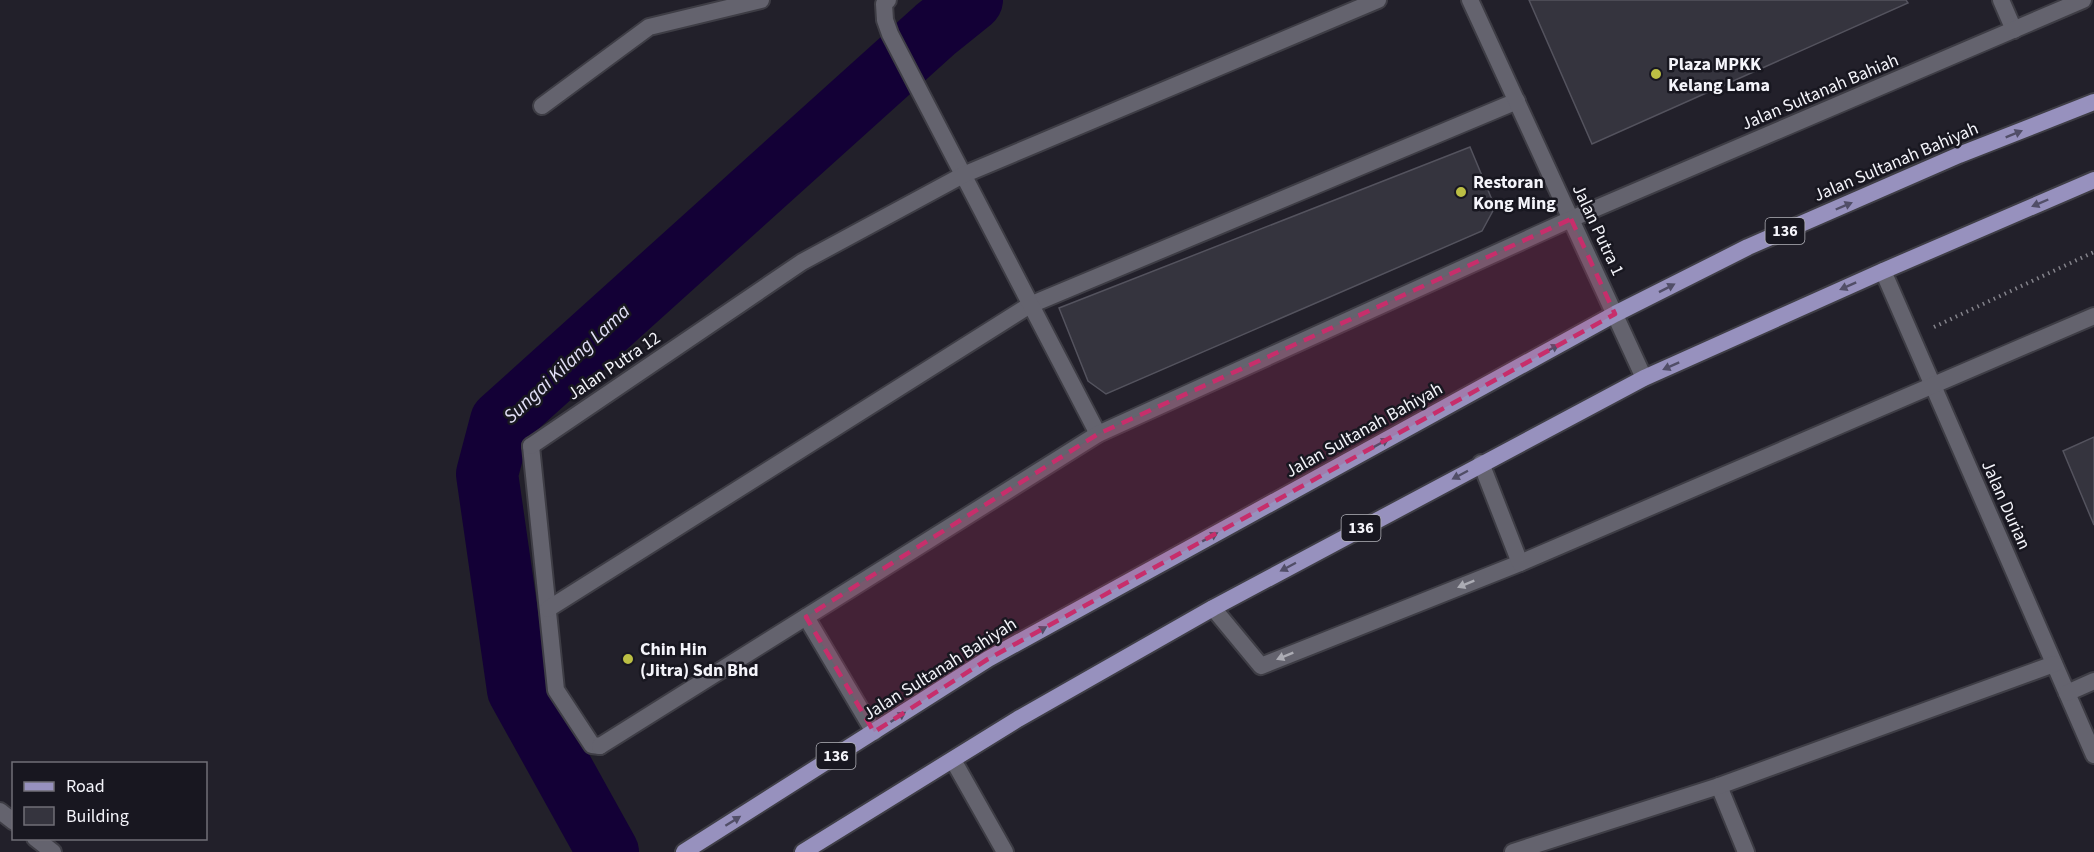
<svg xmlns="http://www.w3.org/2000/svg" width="2094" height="852" font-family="'Source Sans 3',sans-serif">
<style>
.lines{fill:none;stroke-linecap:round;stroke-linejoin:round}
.river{stroke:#130036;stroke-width:62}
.building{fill:#35343e;stroke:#54535e;stroke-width:1.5}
.service-casing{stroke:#3e3d45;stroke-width:20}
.minor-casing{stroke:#3e3d45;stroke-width:20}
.primary-casing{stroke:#3e3d45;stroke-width:20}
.path{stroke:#84838b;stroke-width:4;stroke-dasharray:1.5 4.5;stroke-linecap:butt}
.service{stroke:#64636e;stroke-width:16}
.minor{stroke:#64636e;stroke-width:16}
.primary{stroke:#9791be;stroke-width:16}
.oneway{fill:#514e67}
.oneway2{fill:#acacb4}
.marked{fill:#c72e6b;fill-opacity:0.2;stroke:#c72e6b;stroke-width:4.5;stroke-dasharray:12 8;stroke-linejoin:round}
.poi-dot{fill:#bcbf44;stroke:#181720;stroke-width:2}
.labels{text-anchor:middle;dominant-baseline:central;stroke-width:5;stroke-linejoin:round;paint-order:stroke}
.shield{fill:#181720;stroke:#b2b2b9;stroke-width:1.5}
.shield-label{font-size:16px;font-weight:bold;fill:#f4f4fa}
.poi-label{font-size:18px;font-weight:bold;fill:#f4f4fa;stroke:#181720;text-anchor:start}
.street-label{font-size:18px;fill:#f4f4fa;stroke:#181720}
.water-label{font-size:20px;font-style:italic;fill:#e1dff6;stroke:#181720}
</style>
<rect width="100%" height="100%" fill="#22202a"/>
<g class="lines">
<path class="river" d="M 608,852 L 518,690 L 487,474 L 501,421 L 936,29 L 972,0"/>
</g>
<g class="building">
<path d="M 1529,0 L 1906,0 L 1908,3 L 1592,144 Z"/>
<path d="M 1470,147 L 1495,207 L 1482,231 L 1106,394 L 1088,381 L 1059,308 Z"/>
<path d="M 2094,437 L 2094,525 L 2063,451 Z"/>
</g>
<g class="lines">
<g class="service-casing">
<g id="service">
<path d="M 531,446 L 556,690 L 592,745 L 600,746"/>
<path d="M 1213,608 L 1261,666 L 1520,563"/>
<path d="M 548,609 L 1030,305 L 1517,101"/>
</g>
</g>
<g class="minor-casing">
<g id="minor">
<path d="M 888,0 L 884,4 L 885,20 L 890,34 L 1098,434"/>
<path d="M 1470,0 L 1644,378"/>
<path d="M 2001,0 L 2014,30"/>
<path d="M 542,106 L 649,27 L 761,0"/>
<path d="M 1883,271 L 2094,755"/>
<path d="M 531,446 L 802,262 L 963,175 L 1378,0"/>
<path d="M 1481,463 L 1520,563 L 2094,316"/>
<path d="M 806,617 L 874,732"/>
<path d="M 2067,693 L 2094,681"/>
<path d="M 600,746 L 1098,434 L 1571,219 L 2083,0"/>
<path d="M 953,760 L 1005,852"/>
<path d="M 1719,786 L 1746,852"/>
<path d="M 0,811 L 14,822"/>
<path d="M 35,838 L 53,852"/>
<path d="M 1513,852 L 1719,786 L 2054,664"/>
</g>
</g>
<g class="primary-casing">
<g id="primary">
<path d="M 684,852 L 988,659 L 1615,314 L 1748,247 L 1959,155 L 2094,102"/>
<path d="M 803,852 L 1018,719 L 1213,608 L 1644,378 L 1883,271 L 2094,180"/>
</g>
</g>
<path class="path" d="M 1934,327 L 2094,252"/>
<use href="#service" class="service"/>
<use href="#minor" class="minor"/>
<use href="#primary" class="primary"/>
</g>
<defs><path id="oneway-solid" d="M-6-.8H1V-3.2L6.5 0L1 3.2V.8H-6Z" transform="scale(1.5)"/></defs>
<g class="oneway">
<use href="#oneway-solid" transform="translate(2014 134) rotate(-22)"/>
<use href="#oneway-solid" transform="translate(2040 203) rotate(157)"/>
<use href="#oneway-solid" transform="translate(1844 206) rotate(-23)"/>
<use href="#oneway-solid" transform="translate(1848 286) rotate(156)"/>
<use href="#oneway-solid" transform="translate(1667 288) rotate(-27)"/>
<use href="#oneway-solid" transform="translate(1551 349) rotate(-29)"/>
<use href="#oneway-solid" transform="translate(1671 366) rotate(156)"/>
<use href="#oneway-solid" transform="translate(1381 443) rotate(-29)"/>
<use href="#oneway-solid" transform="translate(1460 475) rotate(152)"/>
<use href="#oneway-solid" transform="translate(1210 537) rotate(-29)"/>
<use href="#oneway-solid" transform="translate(1288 567) rotate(152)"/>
<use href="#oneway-solid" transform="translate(1039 631) rotate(-29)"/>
<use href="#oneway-solid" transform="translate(898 717) rotate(-33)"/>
<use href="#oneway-solid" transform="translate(733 821) rotate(-32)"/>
</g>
<g class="oneway2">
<use href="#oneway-solid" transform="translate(1466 584) rotate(158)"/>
<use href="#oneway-solid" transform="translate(1285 656) rotate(158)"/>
</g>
<path class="marked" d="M 1571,219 L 1615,314 L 988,659 L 874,732 L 806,617 L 1098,434 Z"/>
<g class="poi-dot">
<circle cx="1656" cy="74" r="6"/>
<circle cx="1461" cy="192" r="6"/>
<circle cx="628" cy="659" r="6"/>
</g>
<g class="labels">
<g class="shield">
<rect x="1765.5" y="218" width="39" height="26" rx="4.5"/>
<rect x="1341.5" y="515" width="39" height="26" rx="4.5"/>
<rect x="816.5" y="743" width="39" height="26" rx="4.5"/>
</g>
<g class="shield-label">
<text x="1785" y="231">136</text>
<text x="1361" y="528">136</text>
<text x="836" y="756">136</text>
</g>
<g class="poi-label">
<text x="1668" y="64">Plaza MPKK<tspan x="1668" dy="21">Kelang Lama</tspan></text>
<text x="1473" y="182">Restoran<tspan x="1473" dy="21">Kong Ming</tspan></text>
<text x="640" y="649">Chin Hin<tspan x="640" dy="21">(Jitra) Sdn Bhd</tspan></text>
</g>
<g class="street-label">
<text transform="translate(1820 92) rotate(-23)">Jalan Sultanah Bahiah</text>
<text transform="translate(1896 162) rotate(-23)">Jalan Sultanah Bahiyah</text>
<text transform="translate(1598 230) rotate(65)">Jalan Putra 1</text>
<text transform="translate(614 366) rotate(-34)">Jalan Putra 12</text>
<text transform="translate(1364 430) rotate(-29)">Jalan Sultanah Bahiyah</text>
<text transform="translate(2006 505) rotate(66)">Jalan Durian</text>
<text transform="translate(940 669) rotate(-32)">Jalan Sultanah Bahiyah</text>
</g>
<g class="water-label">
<text transform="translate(567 364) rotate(-43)">Sungai Kilang Lama</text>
</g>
</g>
<rect x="12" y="762" width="195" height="78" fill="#181720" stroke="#706f77" stroke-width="1.5"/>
<rect x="24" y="782" width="30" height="9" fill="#9791be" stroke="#706f77" stroke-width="1.5"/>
<text x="66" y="792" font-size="18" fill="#f4f4fa">Road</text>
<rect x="24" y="807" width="30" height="18" fill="#35343e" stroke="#706f77" stroke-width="1.5"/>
<text x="66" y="822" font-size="18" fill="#f4f4fa">Building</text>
</svg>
